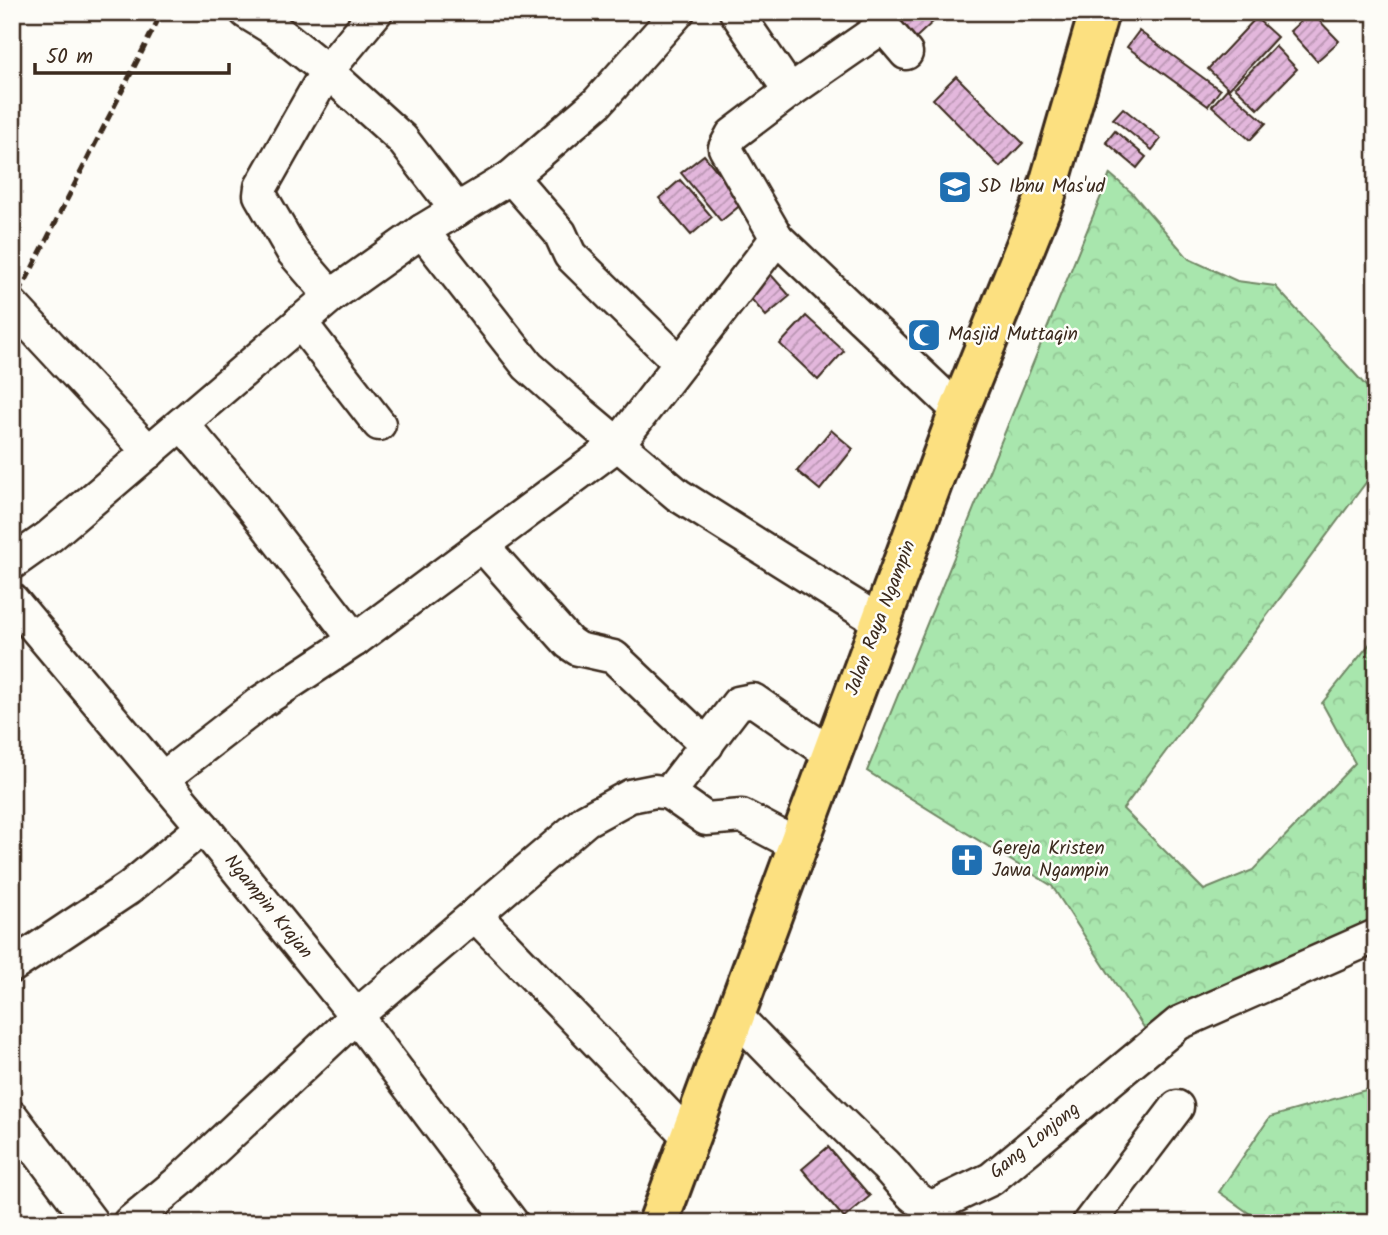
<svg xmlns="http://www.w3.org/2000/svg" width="1388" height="1235" font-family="Kalam,sans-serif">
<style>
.forest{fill:url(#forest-crowns);stroke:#728866;stroke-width:2}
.building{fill:url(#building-hatch);stroke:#3b2a1e;stroke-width:2}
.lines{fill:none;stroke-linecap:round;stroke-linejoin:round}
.street-casing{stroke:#3b2a1e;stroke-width:37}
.primary-casing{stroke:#3b2a1e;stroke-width:44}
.street{stroke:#fdfcf7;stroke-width:32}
.primary{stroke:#fce080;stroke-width:38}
.rail{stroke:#3b2a1e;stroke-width:5;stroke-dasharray:10 5;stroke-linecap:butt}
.labels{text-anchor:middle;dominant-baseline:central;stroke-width:5;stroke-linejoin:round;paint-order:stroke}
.poi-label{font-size:19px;fill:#3b2a1e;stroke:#fdfcf7;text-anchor:start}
.street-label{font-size:19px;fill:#3b2a1e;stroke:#fdfcf7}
</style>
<defs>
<pattern id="forest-crowns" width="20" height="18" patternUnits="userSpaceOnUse" patternTransform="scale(1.75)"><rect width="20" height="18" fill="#a8e6ad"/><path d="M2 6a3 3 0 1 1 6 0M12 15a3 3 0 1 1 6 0" fill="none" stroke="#92c594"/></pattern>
<pattern id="building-hatch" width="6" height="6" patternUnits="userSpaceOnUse" patternTransform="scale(1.75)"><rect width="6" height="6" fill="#e3b7dc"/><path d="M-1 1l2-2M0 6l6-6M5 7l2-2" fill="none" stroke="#b995b2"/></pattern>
</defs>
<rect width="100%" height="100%" fill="#fdfcf7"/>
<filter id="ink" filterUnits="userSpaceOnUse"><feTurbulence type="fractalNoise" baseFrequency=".0143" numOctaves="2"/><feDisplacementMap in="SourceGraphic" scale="14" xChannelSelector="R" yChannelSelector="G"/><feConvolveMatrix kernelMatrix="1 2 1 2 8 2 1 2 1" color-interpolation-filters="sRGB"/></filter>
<g filter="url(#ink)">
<g class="forest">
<path d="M 1110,174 L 1132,193 L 1189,259 L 1237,281 L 1275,286 L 1376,397 L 1376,469 L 1123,809 L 1204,890 L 1253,870 L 1355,763 L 1322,703 L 1376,636 L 1376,922 L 1145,1029 L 1052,886 L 867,771 Z"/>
<path d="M 1376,1087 L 1376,1223 L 1263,1223 L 1219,1192 L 1270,1117 Z"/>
</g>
<g class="building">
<path d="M 903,12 L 928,12 L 935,20 L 908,45 L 890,25 Z"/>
<path d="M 1311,12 L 1339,41 L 1317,61 L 1290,31 Z"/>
<path d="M 1256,18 L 1277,37 L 1229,89 L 1208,69 Z"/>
<path d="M 1139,31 L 1220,90 L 1208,106 L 1127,47 Z"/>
<path d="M 1275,46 L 1297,69 L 1258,109 L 1235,87 Z"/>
<path d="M 956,76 L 1023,143 L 1000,167 L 933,99 Z"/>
<path d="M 1227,89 L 1266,123 L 1250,140 L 1212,106 Z"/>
<path d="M 1123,108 L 1161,139 L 1152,150 L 1113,119 Z"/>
<path d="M 1115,131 L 1146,157 L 1137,168 L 1106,142 Z"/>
<path d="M 704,155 L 743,203 L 721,221 L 681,173 Z"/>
<path d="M 680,180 L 712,217 L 691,235 L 659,198 Z"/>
<path d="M 763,266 L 790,296 L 766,316 L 740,286 Z"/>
<path d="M 806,316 L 844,351 L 818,380 L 780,344 Z"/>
<path d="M 831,430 L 853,449 L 820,490 L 797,471 Z"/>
<path d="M 828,1147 L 870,1196 L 844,1218 L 802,1169 Z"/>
</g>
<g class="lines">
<g class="street-casing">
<g id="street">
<path d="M 246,12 L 277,31 L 327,71 L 261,187 L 260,195 L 293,252 L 331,296"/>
<path d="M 376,12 L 327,71 L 402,139 L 457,210"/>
<path d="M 736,12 L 790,91 L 732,135 L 725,148 L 777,238 L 959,411"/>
<path d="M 790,91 L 878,30 L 889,33 L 906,53"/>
<path d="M 511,177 L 560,233 L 570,255 L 680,363"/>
<path d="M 422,231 L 528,366 L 582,414 L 678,495 L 880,622"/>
<path d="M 12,305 L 149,452"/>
<path d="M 300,322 L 379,424"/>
<path d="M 182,424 L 251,505 L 355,640"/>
<path d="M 482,545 L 569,643 L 578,649 L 614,657 L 707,745"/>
<path d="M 12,563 L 50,536 L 331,296 L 422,231 L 511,177 L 598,102 L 678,12"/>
<path d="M 12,600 L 203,827 L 356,1016 L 512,1223"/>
<path d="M 162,779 L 261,702 L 355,640 L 618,444 L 777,238"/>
<path d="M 669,793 L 738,703 L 753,700 L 831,754"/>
<path d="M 475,915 L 688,1136"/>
<path d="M 12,966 L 129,888 L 203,827"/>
<path d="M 733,1013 C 783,1065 833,1116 885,1165 C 901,1181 910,1199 932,1207 L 991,1179 L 1179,1023 L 1376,936"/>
<path d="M 12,1117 L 92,1223"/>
<path d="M 129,1223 L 181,1180 L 356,1016 L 586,820 L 630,796 L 655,791 L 669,793 L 706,819 L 742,816 L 797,845"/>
<path d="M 1089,1223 L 1177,1107"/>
</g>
</g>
<g class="primary-casing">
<path id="primary" d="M 658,1223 L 959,411 L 1045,198 L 1099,12"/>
</g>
<use href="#street" class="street"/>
<use href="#primary" class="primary"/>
<path class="rail" d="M 12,308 L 162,12"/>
</g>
</g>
<defs>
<g id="school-square" transform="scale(1.75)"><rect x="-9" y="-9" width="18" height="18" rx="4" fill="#1f6fb2" stroke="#fdfcf7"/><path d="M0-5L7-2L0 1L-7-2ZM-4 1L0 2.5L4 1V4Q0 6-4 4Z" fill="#fff"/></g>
<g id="mosque-square" transform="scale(1.75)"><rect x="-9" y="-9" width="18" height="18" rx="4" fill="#1f6fb2" stroke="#fdfcf7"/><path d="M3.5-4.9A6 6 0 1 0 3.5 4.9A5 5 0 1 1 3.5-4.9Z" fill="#fff"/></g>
<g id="church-square" transform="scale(1.75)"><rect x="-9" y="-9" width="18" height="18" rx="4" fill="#1f6fb2" stroke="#fdfcf7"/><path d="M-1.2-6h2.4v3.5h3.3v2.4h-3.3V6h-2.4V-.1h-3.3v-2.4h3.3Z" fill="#fff"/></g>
</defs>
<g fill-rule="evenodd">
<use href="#school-square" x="955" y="187"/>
<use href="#mosque-square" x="924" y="335"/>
<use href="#church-square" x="967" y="860"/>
</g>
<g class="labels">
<g class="poi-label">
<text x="979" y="187">SD Ibnu Mas'ud</text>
<text x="948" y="335">Masjid Muttaqin</text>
<text x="992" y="849">Gereja Kristen<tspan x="992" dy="22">Jawa Ngampin</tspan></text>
</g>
<g class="street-label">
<text transform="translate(881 618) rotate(-69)">Jalan Raya Ngampin</text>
<text transform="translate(268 907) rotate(51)">Ngampin Krajan</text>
<text transform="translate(1035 1141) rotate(-39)">Gang Lonjong</text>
</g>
</g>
<rect width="1388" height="1235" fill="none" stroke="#fdfcf7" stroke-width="42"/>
<rect x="21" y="21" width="1346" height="1193" fill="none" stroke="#3b2a1e" stroke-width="2.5" filter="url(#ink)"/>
<path d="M35 63v10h194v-10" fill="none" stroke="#3b2a1e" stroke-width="3.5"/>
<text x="46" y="63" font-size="21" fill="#3b2a1e" stroke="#fdfcf7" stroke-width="5" paint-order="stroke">50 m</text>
</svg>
